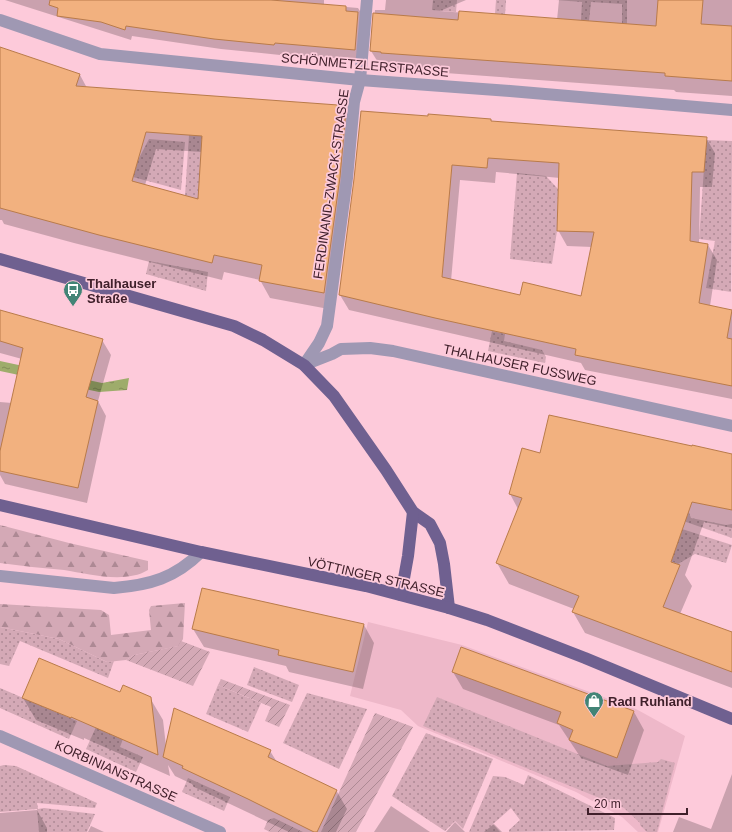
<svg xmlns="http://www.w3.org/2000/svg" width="732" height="832" font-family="Helvetica,sans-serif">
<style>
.built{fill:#eeb8c9}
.grass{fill:url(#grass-dots)}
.forest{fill:url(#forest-firs)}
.garden{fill:url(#garden-furrows)}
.water{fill:url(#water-ripples)}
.shadow{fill:#0003;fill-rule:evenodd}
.building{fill:#f2b17f;stroke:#b97b4a;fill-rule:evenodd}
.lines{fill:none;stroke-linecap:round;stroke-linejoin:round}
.minor{stroke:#9f98b3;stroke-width:12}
.major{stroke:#6f6090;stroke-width:12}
.labels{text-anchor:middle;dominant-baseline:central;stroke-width:3.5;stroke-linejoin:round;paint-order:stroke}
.street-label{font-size:13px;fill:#40202b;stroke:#fdcada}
.poi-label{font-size:13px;font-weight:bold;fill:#40202b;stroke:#fdcada;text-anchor:start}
</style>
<defs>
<pattern id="grass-dots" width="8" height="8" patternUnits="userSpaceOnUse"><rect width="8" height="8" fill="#d4a9b6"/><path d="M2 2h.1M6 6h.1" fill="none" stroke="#ad8994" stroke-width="1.8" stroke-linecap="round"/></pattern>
<pattern id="forest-firs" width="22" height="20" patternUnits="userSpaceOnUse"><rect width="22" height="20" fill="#d4a9b6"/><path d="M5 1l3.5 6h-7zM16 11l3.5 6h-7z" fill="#ad8994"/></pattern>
<pattern id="garden-furrows" width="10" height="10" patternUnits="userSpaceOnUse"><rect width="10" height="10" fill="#d4a9b6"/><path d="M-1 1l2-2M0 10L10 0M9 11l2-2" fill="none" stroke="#ad8994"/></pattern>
<pattern id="water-ripples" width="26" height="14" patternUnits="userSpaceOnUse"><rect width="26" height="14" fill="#9eac6b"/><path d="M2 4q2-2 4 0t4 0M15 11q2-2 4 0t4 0" fill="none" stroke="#828c58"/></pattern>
</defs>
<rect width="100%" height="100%" fill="#fdcada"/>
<path class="built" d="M 368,622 L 462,645 L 636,709 L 685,736 L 658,832 L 638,832 L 622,817 L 576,792 L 418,726 L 401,710 L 350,696 Z"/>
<g class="grass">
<path d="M 433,0 L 457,0 L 456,12 L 432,10 Z"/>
<path d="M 496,0 L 506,0 L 505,15 L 495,14 Z"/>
<path d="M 556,0 L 627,0 L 627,24 L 622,23 L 622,4 L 591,2 L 589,21 L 581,20 L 582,2 Z"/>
<path d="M 189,135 L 202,136 L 205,201 L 185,196 Z"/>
<path d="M 149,139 L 185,142 L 181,190 L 133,177 L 137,162 Z"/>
<path d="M 706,140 L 732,141 L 731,292 L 706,288 L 715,241 L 699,239 Z"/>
<path d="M 517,173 L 546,176 L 558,189 L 557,231 L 552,264 L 510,259 Z"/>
<path d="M 149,261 L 208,272 L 206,291 L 146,274 Z"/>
<path d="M 492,331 L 505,334 L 504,341 L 542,350 L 546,357 L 545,363 L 488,351 Z"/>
<path d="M 688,510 L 691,518 L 726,525 L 732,524 L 732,538 L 669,516 Z"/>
<path d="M 682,529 L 732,545 L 726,563 L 695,554 L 678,564 L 650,553 Z"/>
<path d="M 0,627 L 59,639 L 107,662 L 114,661 L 108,678 L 20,641 L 9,666 L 0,664 Z"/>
<path d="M 254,667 L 299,685 L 292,702 L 247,685 Z"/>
<path d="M 218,685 L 261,703 L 248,732 L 206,714 Z"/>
<path d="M 0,688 L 77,721 L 69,739 L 0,708 Z"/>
<path d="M 307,693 L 367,709 L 339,769 L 283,743 Z"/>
<path d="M 437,697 L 607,766 L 658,762 L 661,759 L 675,763 L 657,832 L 647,832 L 640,825 L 640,823 L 624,808 L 423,726 Z"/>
<path d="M 96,727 L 123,739 L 120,747 L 143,757 L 136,772 L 86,749 Z"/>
<path d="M 426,733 L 493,759 L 463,829 L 455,821 L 445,831 L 392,796 Z"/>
<path d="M 4,765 L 16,766 L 97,803 L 95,808 L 37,803 L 38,809 L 44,808 L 95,814 L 87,832 L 39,832 L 37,809 L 0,812 L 0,766 Z"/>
<path d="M 528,775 L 615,818 L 614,830 L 509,832 L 509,830 L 520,820 L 511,808 L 493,824 L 500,832 L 469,832 L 493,776 L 505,777 L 524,785 Z"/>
<path d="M 188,778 L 230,797 L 224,811 L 182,792 Z"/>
</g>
<g class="forest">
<path d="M 0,525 L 69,543 L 148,561 L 148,570 C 125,584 89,574 64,570 C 43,568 21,566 0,563 Z"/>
<path d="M 185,603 L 183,639 L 179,646 L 134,655 L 126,660 L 107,662 L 59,639 L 0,627 L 0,604 L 101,610 L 109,615 L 111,635 L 151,630 L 149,610 L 151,606 Z"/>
</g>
<g class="garden">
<path d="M 181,641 L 210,652 L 193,686 L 126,660 L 134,655 L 178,646 Z"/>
<path d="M 221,679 L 290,705 L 279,727 L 265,721 L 271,707 L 218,685 Z"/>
<path d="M 375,713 L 413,727 L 356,832 L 321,832 Z"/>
<path d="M 274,818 L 303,832 L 270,832 L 264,829 L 268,820 Z"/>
</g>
<path class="water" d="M 0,361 L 102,383 L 129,378 L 127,390 L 99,392 L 0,371 Z"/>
<g class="shadow">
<path d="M 5,0 L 324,0 L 324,5 L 358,8 L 365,19 L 361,60 L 280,54 L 280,55 L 221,49 L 132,36 L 131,40 Z"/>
<path d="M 386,0 L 466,0 L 440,11 L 557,20 L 559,0 L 732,0 L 732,96 L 676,92 L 674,90 L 391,69 L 391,68 L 381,67 L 371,51 L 375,10 L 385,10 Z"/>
<path d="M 0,48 L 80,75 L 87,88 L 338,106 L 340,110 L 345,110 L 355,128 L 334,310 L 270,298 L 260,280 L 224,272 L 222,280 L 74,243 L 4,224 L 2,220 L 0,220 ZM 156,149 L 202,152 L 199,200 L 145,185 Z"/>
<path d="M 491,120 L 492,122 L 706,138 L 715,153 L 712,187 L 700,187 L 699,243 L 708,245 L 717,260 L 710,306 L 732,311 L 732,399 L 585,370 L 581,363 L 349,310 L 340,295 L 355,179 ZM 496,172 L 560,178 L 558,230 L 567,246 L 592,247 L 582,297 L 521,296 L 451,281 L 460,180 L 495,183 Z"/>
<path d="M 0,311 L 102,340 L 111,355 L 98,401 L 106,416 L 87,503 L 5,484 L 0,475 L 0,402 L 12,403 L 22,359 L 0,353 Z"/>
<path d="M 541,454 L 732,455 L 732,528 L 704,522 L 685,575 L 692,586 L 680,614 L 731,633 L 732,631 L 732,688 L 585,633 L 573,612 L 574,609 L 509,584 L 497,563 L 518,509 L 510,494 Z"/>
<path d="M 364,625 L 374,643 L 363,689 L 289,672 L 286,666 L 204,647 L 193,629 Z"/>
<path d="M 462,649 L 634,712 L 644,730 L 628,775 L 581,758 L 559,725 L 463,689 L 453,672 ZM 570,727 L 578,732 L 570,729 Z"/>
<path d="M 121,693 L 150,698 L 163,720 L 166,746 L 270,751 L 277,762 L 336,790 L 347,809 L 336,832 L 289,832 L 194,787 L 192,784 L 175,776 L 168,765 L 170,776 L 84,738 L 84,740 L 36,720 L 23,698 Z"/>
<path d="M 732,774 L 732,832 L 673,832 L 679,817 L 711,829 Z"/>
<path d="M 391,806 L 430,832 L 374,832 Z"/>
<path d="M 37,810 L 47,828 L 47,832 L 0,832 L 0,813 Z"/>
<path d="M 455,822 L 465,832 L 446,832 Z"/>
<path d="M 494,824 L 502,832 L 484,832 Z"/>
<path d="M 91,826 L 104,832 L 88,832 Z"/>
</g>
<g class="building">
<path d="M 50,0 L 271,0 L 346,6 L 346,11 L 358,12 L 355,50 L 275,43 L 274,45 L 214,39 L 126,26 L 125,30 L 101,22 L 57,16 L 58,8 L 49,5 Z"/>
<path d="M 658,0 L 703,0 L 701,24 L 732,26 L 732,81 L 665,76 L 665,73 L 381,53 L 381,52 L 370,51 L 373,13 L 458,20 L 459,11 L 656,26 Z"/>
<path d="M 0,47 L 80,74 L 76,86 L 338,105 L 338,109 L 346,109 L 340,177 L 324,293 L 259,281 L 262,265 L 214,255 L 212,263 L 99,235 L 0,208 ZM 146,132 L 202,136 L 198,199 L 132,181 Z"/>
<path d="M 361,111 L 428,116 L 428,114 L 491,119 L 491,121 L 707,137 L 704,172 L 692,172 L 690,241 L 708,244 L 699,303 L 732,310 L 727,338 L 732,339 L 732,386 L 575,355 L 576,349 L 435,318 L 339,295 L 354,179 ZM 488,158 L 559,163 L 557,231 L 594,232 L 581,296 L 523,282 L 520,295 L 442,277 L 452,165 L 487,168 Z"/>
<path d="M 0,310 L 103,339 L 86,397 L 98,401 L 78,488 L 0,471 L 0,451 L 23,348 L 0,341 Z"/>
<path d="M 549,415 L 692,446 L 692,445 L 732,454 L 732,510 L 692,502 L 671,562 L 680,565 L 663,607 L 732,632 L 732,672 L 572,612 L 579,596 L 496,563 L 522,498 L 509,494 L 522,448 L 540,453 Z"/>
<path d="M 202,588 L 364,624 L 353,672 L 278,655 L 279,650 L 192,629 Z"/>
<path d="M 461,647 L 634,711 L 617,758 L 569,740 L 573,730 L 557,723 L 561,712 L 452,672 Z"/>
<path d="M 39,658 L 120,692 L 123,685 L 151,697 L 158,755 L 71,717 L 71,718 L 22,698 Z"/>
<path d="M 174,708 L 271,750 L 268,757 L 337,790 L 317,832 L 314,832 L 248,799 L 182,768 L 183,766 L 163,757 Z"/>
</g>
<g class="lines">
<g class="minor">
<path d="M 0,20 L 100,54 L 360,80 L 510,91 L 732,110"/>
<path d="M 304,365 L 332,354 L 341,349 L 370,348 L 393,351 L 732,426"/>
<path d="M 304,365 L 319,343 L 327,326 L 347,178 L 354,102 L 360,80 L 367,0"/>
<path d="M 0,576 L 114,588 C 150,585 175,578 201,552"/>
<path d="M 0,736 L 220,832"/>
</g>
<g class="major">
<path d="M 0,259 L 234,326 L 263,340 L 304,365 L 334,396 L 386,470 L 413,512 L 430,524 L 440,543 L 444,564 L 449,608"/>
<path d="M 0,505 L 201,552 L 366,586 L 449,608 L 487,620 L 585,658 L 732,719"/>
<path d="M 401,595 L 408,556 L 413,512"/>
</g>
</g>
<defs>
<g id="bus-pin" transform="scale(1)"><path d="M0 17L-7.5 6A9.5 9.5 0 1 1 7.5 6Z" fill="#428476" stroke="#fdcada"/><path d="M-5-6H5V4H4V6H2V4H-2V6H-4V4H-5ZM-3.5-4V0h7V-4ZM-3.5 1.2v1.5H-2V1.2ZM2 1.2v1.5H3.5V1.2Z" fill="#fff"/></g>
<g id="shop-pin" transform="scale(1)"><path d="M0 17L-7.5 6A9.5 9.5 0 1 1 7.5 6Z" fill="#428476" stroke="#fdcada"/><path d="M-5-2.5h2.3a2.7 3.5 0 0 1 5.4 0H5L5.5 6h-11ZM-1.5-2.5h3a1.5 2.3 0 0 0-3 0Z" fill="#fff"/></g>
</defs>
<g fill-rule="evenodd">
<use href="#bus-pin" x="73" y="290"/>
<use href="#shop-pin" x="594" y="701"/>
</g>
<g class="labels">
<g class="street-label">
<text transform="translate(365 65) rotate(5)">SCHÖNMETZLERSTRASSE</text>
<text transform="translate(331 184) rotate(-82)">FERDINAND-ZWACK-STRASSE</text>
<text transform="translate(520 365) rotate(12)">THALHAUSER FUSSWEG</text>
<text transform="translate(376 577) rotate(13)">VÖTTINGER STRASSE</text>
<text transform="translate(116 771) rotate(24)">KORBINIANSTRASSE</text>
</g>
<g class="poi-label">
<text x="87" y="283">Thalhauser<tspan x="87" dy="15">Straße</tspan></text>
<text x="608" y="701">Radl Ruhland</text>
</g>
</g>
<path d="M588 808v6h99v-6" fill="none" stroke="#40202b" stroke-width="2"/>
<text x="594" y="808" font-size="12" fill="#40202b" stroke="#fdcada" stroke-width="3" paint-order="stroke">20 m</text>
</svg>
